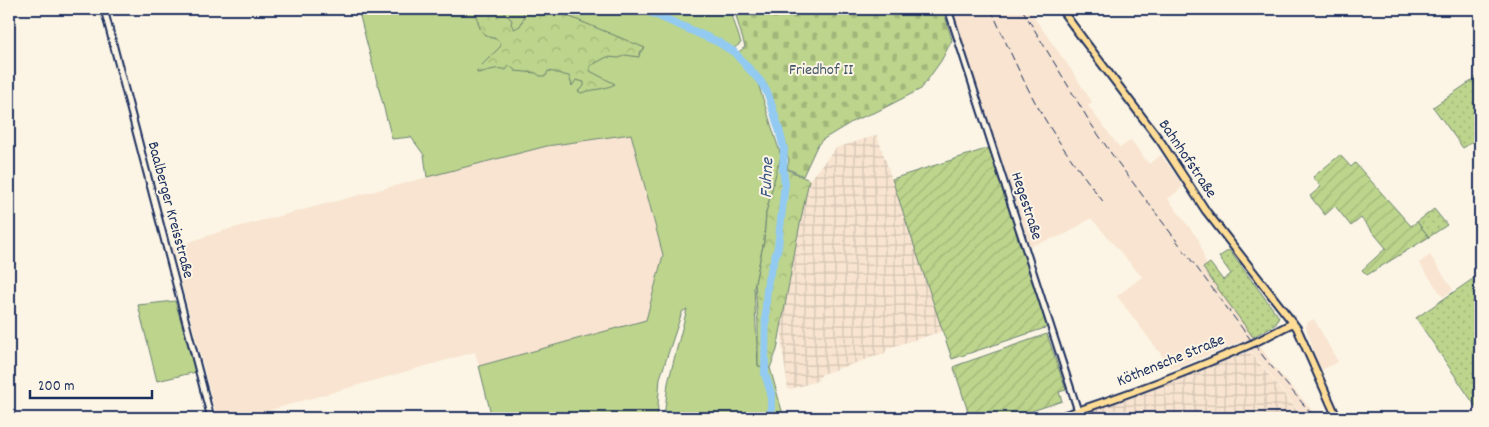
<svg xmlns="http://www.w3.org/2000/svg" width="1489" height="427" font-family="Dekko,sans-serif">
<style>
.built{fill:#f8e4d0}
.industrial{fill:url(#industrial-grid)}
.grass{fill:#bcd48b;stroke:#6c8274}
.forest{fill:url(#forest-crowns);stroke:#6c8274}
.cemetery{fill:url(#cemetery-stones);stroke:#6c8274}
.park{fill:url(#park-dots);stroke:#6c8274}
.garden{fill:url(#garden-furrows);stroke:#6c8274}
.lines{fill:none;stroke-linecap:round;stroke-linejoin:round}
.river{stroke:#93caf1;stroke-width:8}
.minor-casing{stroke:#1b2f5e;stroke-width:9}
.major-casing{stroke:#1b2f5e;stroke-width:10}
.minor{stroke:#fcf5e5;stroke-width:5}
.major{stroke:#ffdd96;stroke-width:6}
.rail{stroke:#1b2f5e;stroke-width:1;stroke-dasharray:8 4;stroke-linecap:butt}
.labels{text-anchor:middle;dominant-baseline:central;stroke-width:4;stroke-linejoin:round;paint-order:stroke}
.park-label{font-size:16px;fill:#435869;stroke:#fcf5e5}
.street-label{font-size:16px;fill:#1b2f5e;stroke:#fcf5e5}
.water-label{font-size:18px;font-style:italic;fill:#395683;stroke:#fcf5e5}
</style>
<defs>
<pattern id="industrial-grid" width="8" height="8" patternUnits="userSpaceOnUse" patternTransform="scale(1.25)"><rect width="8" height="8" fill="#f8e4d0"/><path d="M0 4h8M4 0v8" fill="none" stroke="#d4c4b5"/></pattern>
<pattern id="forest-crowns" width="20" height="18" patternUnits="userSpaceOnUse" patternTransform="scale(1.25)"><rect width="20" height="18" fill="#bcd48b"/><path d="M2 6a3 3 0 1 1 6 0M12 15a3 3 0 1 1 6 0" fill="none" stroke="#a1b67a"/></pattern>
<pattern id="cemetery-stones" width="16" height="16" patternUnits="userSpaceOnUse" patternTransform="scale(1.25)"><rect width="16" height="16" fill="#bcd48b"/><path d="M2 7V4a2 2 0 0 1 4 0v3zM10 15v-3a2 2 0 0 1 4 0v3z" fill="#a1b67a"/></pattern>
<pattern id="park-dots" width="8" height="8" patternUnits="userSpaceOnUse" patternTransform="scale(1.25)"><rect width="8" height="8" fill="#bcd48b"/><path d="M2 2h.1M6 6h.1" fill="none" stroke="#a1b67a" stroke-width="1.8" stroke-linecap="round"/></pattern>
<pattern id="garden-furrows" width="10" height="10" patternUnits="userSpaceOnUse" patternTransform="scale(1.25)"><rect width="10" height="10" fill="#bcd48b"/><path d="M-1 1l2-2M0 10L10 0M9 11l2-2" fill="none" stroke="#a1b67a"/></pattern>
</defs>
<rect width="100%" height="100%" fill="#fcf5e5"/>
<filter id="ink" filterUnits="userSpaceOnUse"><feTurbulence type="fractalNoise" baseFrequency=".02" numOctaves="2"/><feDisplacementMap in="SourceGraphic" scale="10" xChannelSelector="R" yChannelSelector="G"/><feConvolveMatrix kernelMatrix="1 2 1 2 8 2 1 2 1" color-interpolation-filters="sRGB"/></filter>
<g filter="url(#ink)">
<g class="built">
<path d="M 952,9 L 1028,9 L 1072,71 L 1092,102 L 1088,106 L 1120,148 L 1131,140 L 1149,164 L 1161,155 L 1177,177 L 1183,187 L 1168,199 L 1199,240 L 1207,268 L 1275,368 L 1319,418 L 1304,418 L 1250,350 L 1241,342 L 1172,369 L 1117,296 L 1142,277 L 1091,218 L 1066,234 L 1030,246 Z"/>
<path d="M 631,134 L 663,255 L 646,320 L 479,366 L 475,352 L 242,418 L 217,418 L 172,248 L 222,231 L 547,146 Z"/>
<path d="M 1430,255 L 1453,290 L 1443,297 L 1419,263 Z"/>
<path d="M 1314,319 L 1338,362 L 1320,371 L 1306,327 L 1306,323 Z"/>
</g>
<g class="industrial">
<path d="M 877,135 L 943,331 L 888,348 L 884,354 L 822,374 L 817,381 L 788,390 L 782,346 L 782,324 L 797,239 L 809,180 L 836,148 Z"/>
<path d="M 1250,351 L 1303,418 L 1071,418 Z"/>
</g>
<g class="grass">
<path d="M 358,9 L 645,9 L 721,43 L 648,9 L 730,9 L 741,43 L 733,49 L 757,80 L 781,156 L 766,213 L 764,241 L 754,288 L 758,365 L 770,368 L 784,418 L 664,418 L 668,383 L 687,309 L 682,312 L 660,378 L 657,418 L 492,418 L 479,366 L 646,320 L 663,255 L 631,134 L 547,146 L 427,177 L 424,155 L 411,137 L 392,139 Z"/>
<path d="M 175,301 L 196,372 L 157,381 L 138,305 Z"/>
</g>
<g class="forest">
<path d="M 477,9 L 501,10 L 512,20 L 511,24 L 514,29 L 520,26 L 524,18 L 523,12 L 524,9 L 551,9 L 645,48 L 640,52 L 639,57 L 625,55 L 619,58 L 607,57 L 590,66 L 590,71 L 615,84 C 604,90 592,89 581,93 L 578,91 L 584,86 L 584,82 L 576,80 L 572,86 L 569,76 C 562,75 556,72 548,71 L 546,76 L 540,76 L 536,73 L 515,71 L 513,68 L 509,66 L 506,70 C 496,66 488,72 477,73 L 477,70 L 501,46 C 498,36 492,40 485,35 C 477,28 477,16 477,9 Z"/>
<path d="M 778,165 L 809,180 L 797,239 L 777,350 L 770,368 L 758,366 L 758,325 L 755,283 L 764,241 L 766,213 Z"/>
</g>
<path class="cemetery" d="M 734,9 L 943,9 L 952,40 L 941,61 L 921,89 L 878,111 L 855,120 L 822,140 L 817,146 L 803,176 L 787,168 L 789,160 L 759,80 L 736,54 L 745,47 Z"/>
<g class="park">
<path d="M 1480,75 L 1480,137 L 1463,148 L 1433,107 Z"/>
<path d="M 1434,209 L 1447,225 L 1429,237 L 1417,222 Z"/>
<path d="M 1229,250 L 1279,317 L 1276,324 L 1253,337 L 1203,268 L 1210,263 L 1223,280 L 1231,274 L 1219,257 Z"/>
<path d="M 1480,274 L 1480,413 L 1416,318 Z"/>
</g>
<g class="garden">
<path d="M 989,148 L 1048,327 L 952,359 L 892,179 Z"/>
<path d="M 1340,155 L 1351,167 L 1355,163 L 1411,226 L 1417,222 L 1429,237 L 1367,275 L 1362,270 L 1386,248 L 1361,218 L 1351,226 L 1335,206 L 1325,215 L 1310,196 L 1321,187 L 1313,177 Z"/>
<path d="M 1047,334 L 1066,390 L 1059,392 L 1062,401 L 1011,418 L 970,418 L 954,368 L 955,366 Z"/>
</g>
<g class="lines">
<path class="river" d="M 643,9 L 718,42 L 734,52 L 761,82 L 768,94 L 779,129 L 784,149 L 783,170 L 785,183 L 778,247 L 768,280 L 766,300 L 765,374 L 771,393 L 771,418"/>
<g class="minor-casing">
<g id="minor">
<path d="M 104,9 L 211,418"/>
<path d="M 948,9 L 1078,411"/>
</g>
</g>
<g class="major-casing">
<g id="major">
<path d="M 1061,9 L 1083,39 L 1161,142 L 1206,211 L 1297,328 L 1337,418"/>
<path d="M 1056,418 C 1121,397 1186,373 1249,345 C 1264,339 1278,330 1293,323"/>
</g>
</g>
<use href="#minor" class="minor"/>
<use href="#major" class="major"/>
<g class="rail">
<path d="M 991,9 C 1007,45 1023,82 1043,116 C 1061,147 1083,175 1105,204"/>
<path d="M 1022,9 L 1091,124 L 1113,156 L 1266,360 L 1315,418"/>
</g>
</g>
</g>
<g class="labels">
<g class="park-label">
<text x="821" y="70">Friedhof II</text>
</g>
<g class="street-label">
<text transform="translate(1187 159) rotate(56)">Bahnhofstraße</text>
<text transform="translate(1026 206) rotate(72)">Hegestraße</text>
<text transform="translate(170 210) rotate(75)">Baalberger Kreisstraße</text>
<text transform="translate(1171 361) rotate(-22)">Köthensche Straße</text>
</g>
<g class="water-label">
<text transform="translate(768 178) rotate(-88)">Fuhne</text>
</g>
</g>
<rect width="1489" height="427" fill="none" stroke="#fcf5e5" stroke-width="30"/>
<rect x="15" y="15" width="1459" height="397" fill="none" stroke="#1b2f5e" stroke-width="2" filter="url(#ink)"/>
<path d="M30 390v8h122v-8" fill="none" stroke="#1b2f5e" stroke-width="2.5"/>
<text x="38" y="390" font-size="15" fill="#1b2f5e" stroke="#fcf5e5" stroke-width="4" paint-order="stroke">200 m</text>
</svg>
